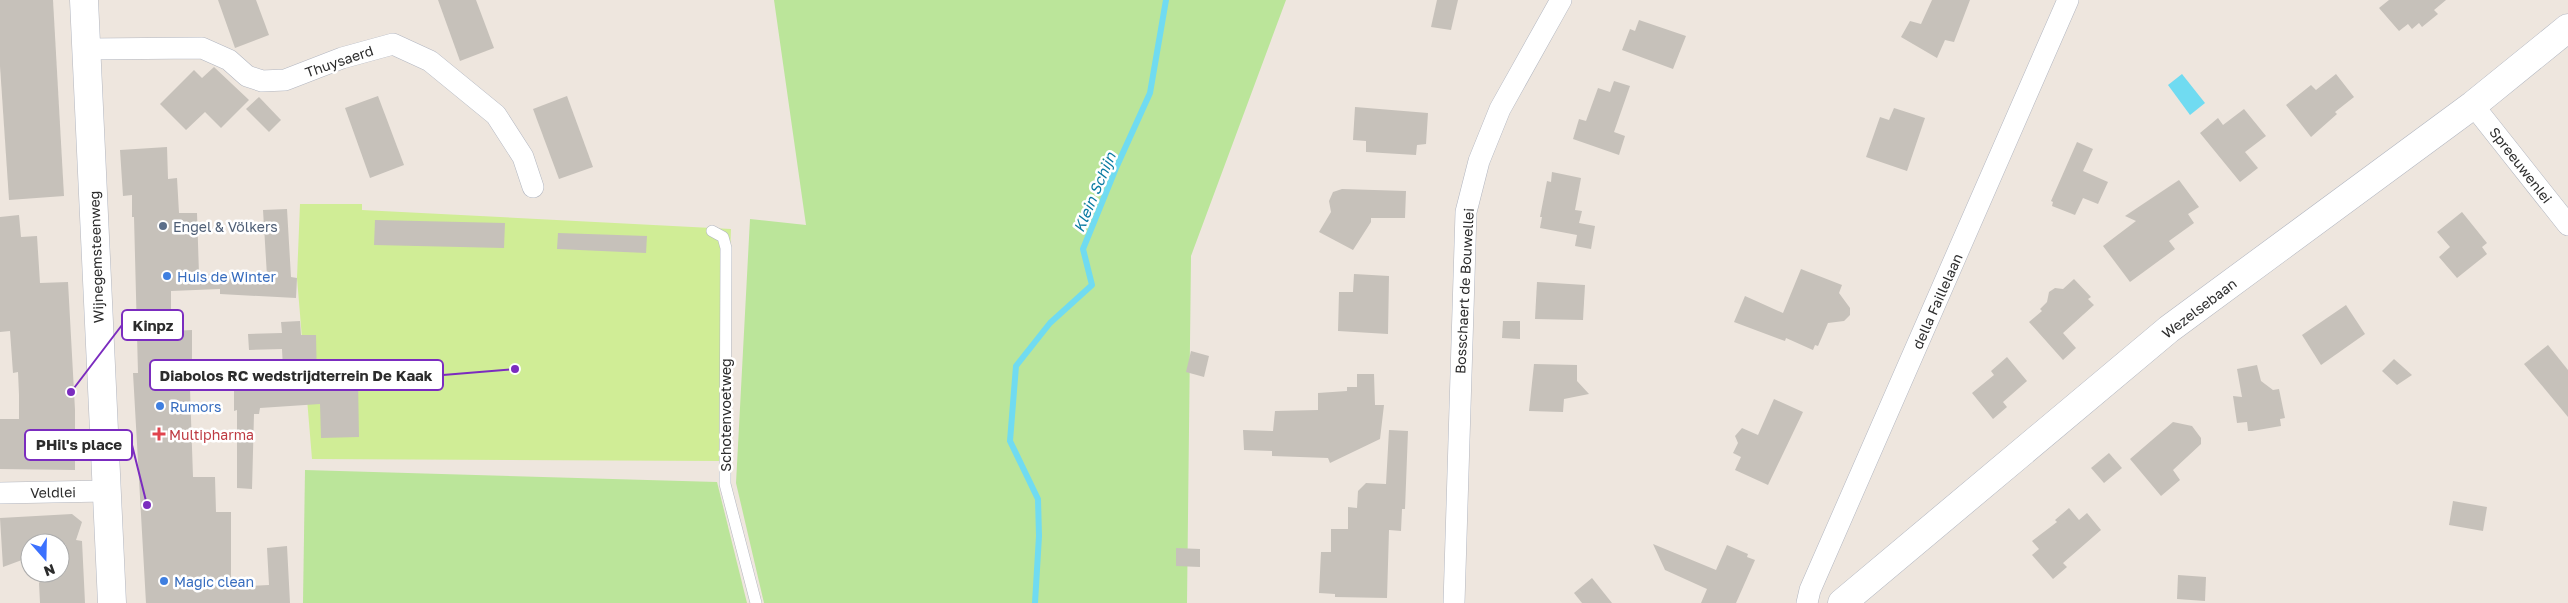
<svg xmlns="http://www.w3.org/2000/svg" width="2568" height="603" font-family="'Golos Text',sans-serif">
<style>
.green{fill:#bbe59a}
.pitch{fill:#d0ed96}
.water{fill:#70dbf1}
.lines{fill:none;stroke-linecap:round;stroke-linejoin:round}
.stream{stroke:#70dbf1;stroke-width:6}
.building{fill:#c6c1ba}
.lane-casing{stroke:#b2b6c0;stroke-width:12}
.street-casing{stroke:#b2b6c0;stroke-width:22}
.secondary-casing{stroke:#b2b6c0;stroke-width:29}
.lane{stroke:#fff;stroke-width:11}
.street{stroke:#fff;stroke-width:21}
.secondary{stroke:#fff;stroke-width:28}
.service-dot{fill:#5c6f8a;stroke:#fff;stroke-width:2}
.shop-dot{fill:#3f7fe0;stroke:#fff;stroke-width:2}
.health-dot{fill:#e0444e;stroke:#fff;stroke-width:2}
.labels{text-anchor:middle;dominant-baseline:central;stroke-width:5;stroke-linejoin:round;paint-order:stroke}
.street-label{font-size:14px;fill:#2c2c2c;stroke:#fff}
.service-label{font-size:14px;fill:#4e5e75;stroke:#fff;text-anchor:start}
.shop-label{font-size:14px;fill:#366cbe;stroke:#fff;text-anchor:start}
.health-label{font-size:14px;fill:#be3a42;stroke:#fff;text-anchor:start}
.water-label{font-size:15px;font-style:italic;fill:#0b7ba2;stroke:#fff}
.leader{fill:none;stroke:#7b2cbf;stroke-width:2}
.callout-dot{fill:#7b2cbf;stroke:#fff;stroke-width:2}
.callout{fill:#fff;stroke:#7b2cbf;stroke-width:2}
.callout-label{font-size:15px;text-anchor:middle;font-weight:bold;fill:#2c2c2c}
</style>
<rect width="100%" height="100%" fill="#eee6de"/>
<g class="green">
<path d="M 774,0 L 1286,0 L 1191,256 L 1187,603 L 764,603 L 736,483 L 750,219 L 806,225 Z"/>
<path d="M 305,470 L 717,482 L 747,603 L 303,603 Z"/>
</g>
<path class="pitch" d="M 300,204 L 362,204 L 362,210 L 731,229 L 722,461 L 312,459 L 297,278 Z"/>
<path class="water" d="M 2182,74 L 2205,103 L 2190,115 L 2168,85 Z"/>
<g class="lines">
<path class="stream" d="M 1035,603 L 1039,536 L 1038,499 L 1010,441 L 1016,366 L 1050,323 L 1092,285 L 1083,249 L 1116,168 L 1150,93 L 1166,0"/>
</g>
<g class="building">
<path d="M 0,0 L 53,0 L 64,196 L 9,200 L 0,66 Z"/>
<path d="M 218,0 L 256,0 L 269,35 L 235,48 Z"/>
<path d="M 438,0 L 476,0 L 494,48 L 460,61 Z"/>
<path d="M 1437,0 L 1458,0 L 1451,30 L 1431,27 Z"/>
<path d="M 1932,0 L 1970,0 L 1954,42 L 1945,40 L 1937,58 L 1901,37 L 1910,21 L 1921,24 Z"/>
<path d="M 2389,0 L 2446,0 L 2434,10 L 2438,14 L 2422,27 L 2419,23 L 2412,29 L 2408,24 L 2399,31 L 2379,8 Z"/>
<path d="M 1639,20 L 1686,36 L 1673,69 L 1622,50 L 1630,29 L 1635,31 Z"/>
<path d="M 214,67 L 249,100 L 221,128 L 205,112 L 186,130 L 160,104 L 194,70 L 202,78 Z"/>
<path d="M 2336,74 L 2354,97 L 2335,112 L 2337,114 L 2311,137 L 2286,105 L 2311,85 L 2316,90 Z"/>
<path d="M 1614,81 L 1630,86 L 1614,132 L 1625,136 L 1619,155 L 1573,139 L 1579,119 L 1586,121 L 1598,88 L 1610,92 Z"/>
<path d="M 378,96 L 404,165 L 370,178 L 345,108 Z"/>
<path d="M 567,96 L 593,167 L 559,179 L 533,109 Z"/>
<path d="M 259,97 L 281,120 L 269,132 L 246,109 Z"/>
<path d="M 1355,107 L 1428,113 L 1426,144 L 1417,145 L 1416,155 L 1366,152 L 1366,141 L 1353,140 Z"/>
<path d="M 1894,108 L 1925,118 L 1907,171 L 1866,157 L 1880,117 L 1889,120 Z"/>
<path d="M 2244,109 L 2266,136 L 2245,152 L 2258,168 L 2240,182 L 2200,133 L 2218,118 L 2223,125 Z"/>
<path d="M 2077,142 L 2093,149 L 2083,171 L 2108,182 L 2098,204 L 2083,198 L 2075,215 L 2052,206 L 2053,202 L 2051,201 Z"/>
<path d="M 167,147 L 168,179 L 177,178 L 179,213 L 197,213 L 199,274 L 267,276 L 263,210 L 287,209 L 291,277 L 297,278 L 296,298 L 220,294 L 220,289 L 171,291 L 171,331 L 192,330 L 192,359 L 189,360 L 193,477 L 215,477 L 216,512 L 231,512 L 231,587 L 269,585 L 267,548 L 287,546 L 290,603 L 146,603 L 133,373 L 138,373 L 134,217 L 132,217 L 132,195 L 123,196 L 120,150 Z"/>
<path d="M 1552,172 L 1581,178 L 1575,210 L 1582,211 L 1579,223 L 1595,226 L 1591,249 L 1575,246 L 1577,235 L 1540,228 L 1542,217 L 1540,217 L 1547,181 L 1551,182 Z"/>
<path d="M 2179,180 L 2199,207 L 2188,214 L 2194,223 L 2169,241 L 2175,249 L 2130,282 L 2103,246 L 2136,221 L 2125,216 Z"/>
<path d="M 1342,189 L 1406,191 L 1405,218 L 1371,218 L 1371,222 L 1353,250 L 1319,232 L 1331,212 L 1329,201 L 1333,192 Z"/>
<path d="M 2462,212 L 2487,243 L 2482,247 L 2487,254 L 2457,278 L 2439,257 L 2450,247 L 2437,232 Z"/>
<path d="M 19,215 L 21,237 L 37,236 L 40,283 L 68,282 L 75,410 L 75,470 L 0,469 L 0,419 L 19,419 L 19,395 L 18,372 L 13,373 L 10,331 L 0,332 L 0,217 Z"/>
<path d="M 375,220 L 505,223 L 504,248 L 374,245 Z"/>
<path d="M 558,233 L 647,236 L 646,253 L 557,249 Z"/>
<path d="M 1801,269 L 1842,285 L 1839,293 L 1850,308 L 1850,315 L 1844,321 L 1828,323 L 1818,346 L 1815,345 L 1813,350 L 1786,338 L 1785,341 L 1734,322 L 1745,296 L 1783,313 Z"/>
<path d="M 1354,274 L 1389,276 L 1388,334 L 1338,331 L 1339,292 L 1353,292 Z"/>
<path d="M 2074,279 L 2091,297 L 2088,299 L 2094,305 L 2063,333 L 2076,348 L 2063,360 L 2029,322 L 2042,311 L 2040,309 L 2047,302 L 2049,292 L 2055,288 L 2063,289 Z"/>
<path d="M 1537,282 L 1585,285 L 1583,320 L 1535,319 Z"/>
<path d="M 2346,305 L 2365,334 L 2321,365 L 2302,335 Z"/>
<path d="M 300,321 L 301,335 L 316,335 L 317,381 L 358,380 L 359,437 L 321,438 L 320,404 L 260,408 L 259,414 L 254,414 L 252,489 L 237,488 L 237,410 L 234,411 L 234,391 L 284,390 L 282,349 L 249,350 L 248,334 L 282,333 L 281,322 Z"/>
<path d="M 1503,321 L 1520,321 L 1520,339 L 1502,338 Z"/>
<path d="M 2548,345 L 2568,370 L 2568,417 L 2524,364 Z"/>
<path d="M 1191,351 L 1209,356 L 1204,377 L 1186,372 Z"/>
<path d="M 2007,357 L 2027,381 L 2003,402 L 2007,407 L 1993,419 L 1972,393 L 1994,375 L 1991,371 Z"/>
<path d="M 2394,359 L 2412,375 L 2397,385 L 2382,371 Z"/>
<path d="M 1534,364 L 1577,365 L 1577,381 L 1589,394 L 1564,399 L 1563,412 L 1529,411 Z"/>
<path d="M 2257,365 L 2261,381 L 2273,390 L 2279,389 L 2285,418 L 2280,419 L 2281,426 L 2252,431 L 2248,431 L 2247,422 L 2237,423 L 2233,396 L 2242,397 L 2237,369 Z"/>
<path d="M 1357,374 L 1374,374 L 1375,405 L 1384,405 L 1380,439 L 1330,463 L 1328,458 L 1272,456 L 1272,451 L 1244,450 L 1243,430 L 1273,431 L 1275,411 L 1318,410 L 1318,393 L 1347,391 L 1347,387 L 1357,387 Z"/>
<path d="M 1774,399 L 1803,412 L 1768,485 L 1735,470 L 1741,457 L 1733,453 L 1738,443 L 1735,436 L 1742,428 L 1758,435 Z"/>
<path d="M 2173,422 L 2192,426 L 2201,438 L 2201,444 L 2173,470 L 2180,480 L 2161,496 L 2130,459 Z"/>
<path d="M 1389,430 L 1408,431 L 1405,509 L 1402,509 L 1401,531 L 1389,530 L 1387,598 L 1335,597 L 1335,594 L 1319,593 L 1321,552 L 1331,552 L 1331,529 L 1348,529 L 1348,507 L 1357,508 L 1358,491 L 1366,483 L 1386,484 Z"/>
<path d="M 2109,453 L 2122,468 L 2104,483 L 2091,468 Z"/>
<path d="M 2453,501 L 2487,507 L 2483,531 L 2449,525 Z"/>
<path d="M 2069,508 L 2079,520 L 2087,513 L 2101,530 L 2063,563 L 2067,567 L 2053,579 L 2032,555 L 2039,549 L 2032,541 L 2057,522 L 2055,520 Z"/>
<path d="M 72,514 L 82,522 L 76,540 L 82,541 L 85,603 L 40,603 L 39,583 L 46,573 L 60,573 L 60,553 L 66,544 L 60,547 L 60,543 L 30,543 L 30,557 L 3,567 L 0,518 Z"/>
<path d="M 1653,544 L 1716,570 L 1727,545 L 1748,554 L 1747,557 L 1755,560 L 1736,603 L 1701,603 L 1707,589 L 1665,570 Z"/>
<path d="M 1176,548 L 1200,549 L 1200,567 L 1176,566 Z"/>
<path d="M 2178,575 L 2206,577 L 2205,601 L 2177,599 Z"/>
<path d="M 1592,578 L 1612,603 L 1582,603 L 1574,593 Z"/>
</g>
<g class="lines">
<g class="lane-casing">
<path id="lane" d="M 712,231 L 723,237 L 726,248 L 725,484 L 756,603"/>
</g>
<g class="street-casing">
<g id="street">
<path d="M 87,49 L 202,48 L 229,60 L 247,76 L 262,81 L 285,80 L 342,58 L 393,44 L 430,61 L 496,115 L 523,157 L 533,187"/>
<path d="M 2473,105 L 2568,225"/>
<path d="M 0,493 L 106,491"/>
<path d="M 1454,603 L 1466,212 L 1479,161 L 1500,109 L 1561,0"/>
<path d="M 1807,603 L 1810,590 L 2068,0"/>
</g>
</g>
<g class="secondary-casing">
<g id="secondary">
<path d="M 84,0 L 112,603"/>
<path d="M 1842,603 L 2169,329 L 2473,105 L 2568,28"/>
</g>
</g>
<use href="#lane" class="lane"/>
<use href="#street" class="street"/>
<use href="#secondary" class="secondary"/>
</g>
<circle class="service-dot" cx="163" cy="226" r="5"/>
<g class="shop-dot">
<circle cx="167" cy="276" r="5"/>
<circle cx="160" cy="406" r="5"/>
<circle cx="164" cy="581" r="5"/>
</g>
<path class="health-dot" d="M156.5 426.5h5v5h5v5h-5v5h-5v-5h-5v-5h5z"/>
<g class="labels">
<g class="street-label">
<text transform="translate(339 61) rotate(-19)">Thuysaerd</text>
<text transform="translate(2521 165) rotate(52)">Spreeuwenlei</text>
<text transform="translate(96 257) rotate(-92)">Wijnegemsteenweg</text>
<text transform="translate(1464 291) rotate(-87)">Bosschaert de Bouwellei</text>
<text transform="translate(1937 301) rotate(-66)">della Faillelaan</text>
<text transform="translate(2199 308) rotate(-37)">Wezelsebaan</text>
<text transform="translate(725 415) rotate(-90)">Schotenvoetweg</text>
<text transform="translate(53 492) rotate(-1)">Veldlei</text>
</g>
<g class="service-label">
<text x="173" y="226">Engel &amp; Völkers</text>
</g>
<g class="shop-label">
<text x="177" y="276">Huis de Winter</text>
<text x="170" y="406">Rumors</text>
<text x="174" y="581">Magic clean</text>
</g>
<g class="health-label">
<text x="169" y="434">Multipharma</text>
</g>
<g class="water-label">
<text transform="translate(1094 192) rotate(-67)">Klein Schijn</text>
</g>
</g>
<path class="leader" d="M71 392L122 325M515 369L443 375M147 505L132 445"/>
<g class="callout-dot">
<circle cx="71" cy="392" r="5"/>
<circle cx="515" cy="369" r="5"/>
<circle cx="147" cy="505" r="5"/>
</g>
<g class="callout">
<rect x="122" y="310" width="61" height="30" rx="5"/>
<rect x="150" y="360" width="293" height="30" rx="5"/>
<rect x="25" y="430" width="107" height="30" rx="5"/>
</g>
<g class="callout-label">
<text x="153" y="331">Kinpz</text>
<text x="296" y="381">Diabolos RC wedstrijdterrein De Kaak</text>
<text x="79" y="450">PHil's place</text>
</g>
<g transform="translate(45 558) rotate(160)"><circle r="24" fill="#ffffff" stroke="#ababab"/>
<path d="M0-4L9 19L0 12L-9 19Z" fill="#3c71fe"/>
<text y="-8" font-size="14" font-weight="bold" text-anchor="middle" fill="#2c2c2c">N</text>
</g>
</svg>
